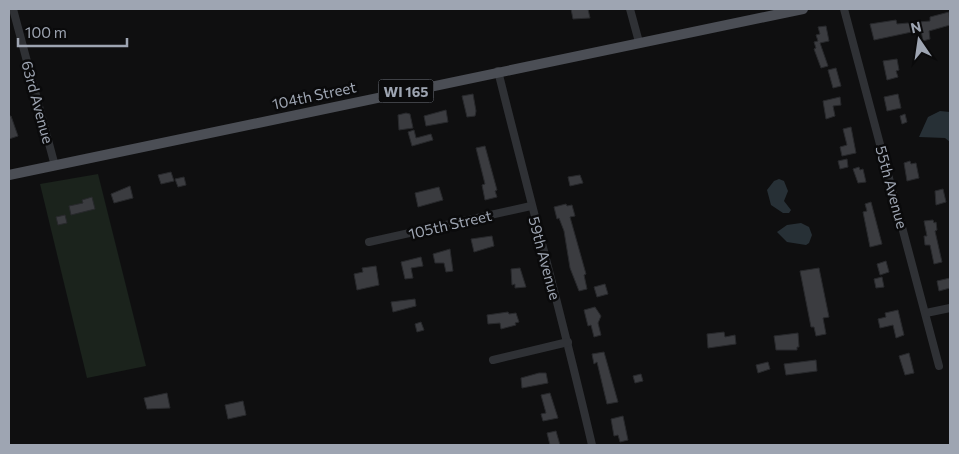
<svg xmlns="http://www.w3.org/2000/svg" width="959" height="454" font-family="Commissioner,sans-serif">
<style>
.green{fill:#1b231c}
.water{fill:#273036}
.building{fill:#3b3c40;stroke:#28292c}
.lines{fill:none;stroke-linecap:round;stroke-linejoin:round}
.minor{stroke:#2f3135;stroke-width:8}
.major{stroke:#4b4e55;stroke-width:10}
.labels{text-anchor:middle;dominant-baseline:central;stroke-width:5;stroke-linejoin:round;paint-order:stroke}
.shield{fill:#0a0a0b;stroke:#727680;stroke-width:1}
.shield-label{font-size:14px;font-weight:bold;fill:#9ea5b2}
.street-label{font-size:15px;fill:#9ea5b2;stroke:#0a0a0b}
</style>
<rect width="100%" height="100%" fill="#0f0f10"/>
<path class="green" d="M 98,174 L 146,366 L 87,378 L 40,184 Z"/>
<g class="water">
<path d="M 940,111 L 950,112 L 950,142 L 945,138 L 919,137 L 928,117 Z"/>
<path d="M 779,179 L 784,181 L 788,191 L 784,201 L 791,210 L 789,213 L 783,213 L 771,205 L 767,190 L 774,181 Z"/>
<path d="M 801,223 L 809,227 L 812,235 L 809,243 L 806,245 L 787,242 L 777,232 L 787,225 Z"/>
</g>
<g class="building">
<path d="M 571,9 L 588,9 L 590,18 L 573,19 Z"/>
<path d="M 949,12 L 950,25 L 929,31 L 930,39 L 923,41 L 921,30 L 874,40 L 870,24 L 896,20 L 897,24 L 930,21 L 930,17 Z"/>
<path d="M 826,26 L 829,41 L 820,43 L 828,66 L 821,68 L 814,49 L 816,48 L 814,42 L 818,41 L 816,35 L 820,34 L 818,27 Z"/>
<path d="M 897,59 L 899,70 L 896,71 L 898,77 L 887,80 L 883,61 Z"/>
<path d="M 836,68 L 841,86 L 833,88 L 828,70 Z"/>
<path d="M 473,94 L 476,111 L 475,116 L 467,117 L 462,96 Z"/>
<path d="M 898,94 L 901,108 L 887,111 L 884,97 Z"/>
<path d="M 840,97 L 841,105 L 833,106 L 835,116 L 826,119 L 823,101 Z"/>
<path d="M 446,110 L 448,122 L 426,126 L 424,116 Z"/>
<path d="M 406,113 L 410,114 L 413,128 L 399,130 L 398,115 Z"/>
<path d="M 905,114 L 907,122 L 902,124 L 900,116 Z"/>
<path d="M 9,116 L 11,116 L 18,136 L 9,139 Z"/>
<path d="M 851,127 L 856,153 L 842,156 L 840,147 L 847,145 L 843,129 Z"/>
<path d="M 414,130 L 416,138 L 431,134 L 433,140 L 412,146 L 408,132 Z"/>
<path d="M 485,146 L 497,190 L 495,191 L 497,197 L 485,200 L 482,185 L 485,184 L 476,148 Z"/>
<path d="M 847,159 L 848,167 L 840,169 L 838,161 Z"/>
<path d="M 910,161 L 911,164 L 916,163 L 919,178 L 907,181 L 904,163 Z"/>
<path d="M 859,167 L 860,170 L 863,169 L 866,182 L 858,183 L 853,169 Z"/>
<path d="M 171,172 L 174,181 L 161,184 L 158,175 Z"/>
<path d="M 580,175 L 583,183 L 570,186 L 568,177 Z"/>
<path d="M 184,177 L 186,185 L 178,187 L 175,179 Z"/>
<path d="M 130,186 L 133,198 L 114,203 L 111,194 Z"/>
<path d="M 439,187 L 443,200 L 418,207 L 415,193 Z"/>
<path d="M 943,189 L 946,202 L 936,205 L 935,191 Z"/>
<path d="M 92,197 L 95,209 L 71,215 L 69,206 L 83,203 L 82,200 Z"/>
<path d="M 871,202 L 882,244 L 870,247 L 863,212 L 867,211 L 865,204 Z"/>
<path d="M 566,204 L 567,206 L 572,205 L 575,216 L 570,217 L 586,274 L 584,275 L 587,289 L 579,291 L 570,268 L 564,231 L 559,218 L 557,219 L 554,207 Z"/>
<path d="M 65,215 L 67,223 L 58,225 L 56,217 Z"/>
<path d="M 933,220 L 934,223 L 936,222 L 937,230 L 935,231 L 942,262 L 934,264 L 930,245 L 925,245 L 924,236 L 927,236 L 924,221 Z"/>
<path d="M 492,236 L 494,246 L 474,252 L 471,239 Z"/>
<path d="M 450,249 L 453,271 L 446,272 L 444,263 L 435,263 L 433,254 Z"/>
<path d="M 421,257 L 423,266 L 411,268 L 413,278 L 405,279 L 401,262 Z"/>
<path d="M 886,261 L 889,272 L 880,275 L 877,264 Z"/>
<path d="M 376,266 L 379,285 L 357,290 L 354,274 L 363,272 L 362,268 Z"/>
<path d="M 520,268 L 526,287 L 515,288 L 515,284 L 512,285 L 511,269 Z"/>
<path d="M 819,268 L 829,317 L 823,318 L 826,334 L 816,336 L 814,327 L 811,327 L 800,271 Z"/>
<path d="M 882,277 L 884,287 L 876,288 L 874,279 Z"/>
<path d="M 950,278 L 950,288 L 939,291 L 937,281 Z"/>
<path d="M 605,284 L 608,294 L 597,297 L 594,287 Z"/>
<path d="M 415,299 L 416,306 L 393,312 L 391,302 Z"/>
<path d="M 595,307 L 601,316 L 598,323 L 601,335 L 594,337 L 591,325 L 588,326 L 584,310 Z"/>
<path d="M 898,310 L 904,335 L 896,338 L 893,325 L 880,328 L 878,319 L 886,317 L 885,313 Z"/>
<path d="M 508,312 L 509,314 L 516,313 L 519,322 L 515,323 L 516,325 L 501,329 L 500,323 L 488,324 L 487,315 Z"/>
<path d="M 421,322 L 424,330 L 417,332 L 415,324 Z"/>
<path d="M 724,332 L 725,337 L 735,335 L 736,344 L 708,348 L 707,334 Z"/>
<path d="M 798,333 L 799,347 L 797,347 L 797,350 L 776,350 L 774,336 Z"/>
<path d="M 604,352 L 618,402 L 607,404 L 597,362 L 594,364 L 592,354 Z"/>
<path d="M 909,353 L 914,373 L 905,375 L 899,356 Z"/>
<path d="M 816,360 L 817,371 L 786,375 L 784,364 Z"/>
<path d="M 768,362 L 770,369 L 758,373 L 756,365 Z"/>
<path d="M 539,373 L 546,373 L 548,383 L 522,388 L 521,378 Z"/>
<path d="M 641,374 L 643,381 L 635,383 L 633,376 Z"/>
<path d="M 167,393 L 170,408 L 147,409 L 144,398 Z"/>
<path d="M 550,393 L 558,418 L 543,421 L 541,414 L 546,413 L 541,395 Z"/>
<path d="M 243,401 L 246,415 L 228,419 L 225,405 Z"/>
<path d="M 623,416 L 628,440 L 620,442 L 618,435 L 614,436 L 611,419 Z"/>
<path d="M 556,431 L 560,445 L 550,445 L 547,433 Z"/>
</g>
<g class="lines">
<g class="minor">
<path d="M 13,9 L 55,166"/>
<path d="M 630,9 L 639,42"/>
<path d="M 844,9 L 939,366"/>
<path d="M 498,71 C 529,196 563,320 592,445"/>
<path d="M 369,242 L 531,206"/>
<path d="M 926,313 L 950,308"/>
<path d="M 493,360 L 568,342"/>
</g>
<path class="major" d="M 9,175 L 803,9"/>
</g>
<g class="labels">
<rect class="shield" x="378.5" y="79.5" width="55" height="23" rx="4"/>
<g class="shield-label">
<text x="406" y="91">WI 165</text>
</g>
<g class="street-label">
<text transform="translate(314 95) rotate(-12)">104th Street</text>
<text transform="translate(38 102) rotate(75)">63rd Avenue</text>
<text transform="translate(892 187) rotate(75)">55th Avenue</text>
<text transform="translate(450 224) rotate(-13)">105th Street</text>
<text transform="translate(545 258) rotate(75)">59th Avenue</text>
</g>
</g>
<rect width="959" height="454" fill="none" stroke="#9ea5b2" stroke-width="20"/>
<g transform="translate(919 40) rotate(347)" stroke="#0a0a0b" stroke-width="4" paint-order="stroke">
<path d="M0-4L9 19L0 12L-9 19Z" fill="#9ea5b2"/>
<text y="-8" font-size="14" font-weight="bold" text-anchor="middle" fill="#9ea5b2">N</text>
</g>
<path d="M18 38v8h109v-8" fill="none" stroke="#9ea5b2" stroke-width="2.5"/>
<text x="25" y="38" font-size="15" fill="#9ea5b2" stroke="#0a0a0b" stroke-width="4" paint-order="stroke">100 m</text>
</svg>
